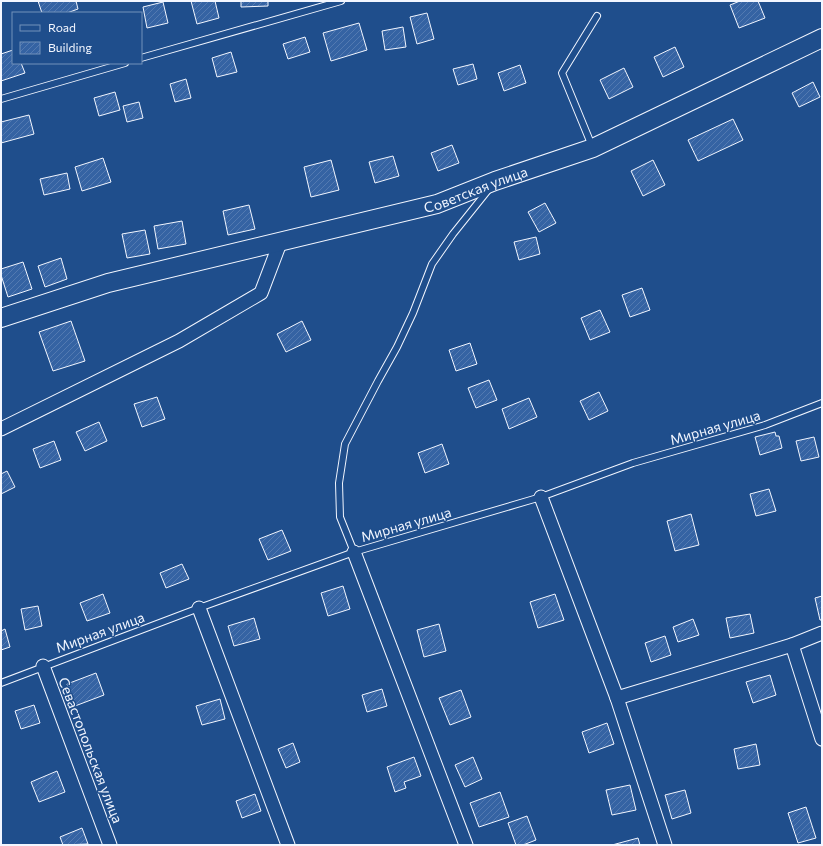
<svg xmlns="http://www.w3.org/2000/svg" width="823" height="846" font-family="Commissioner,sans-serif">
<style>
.building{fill:url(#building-hatch);stroke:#f2f6ff}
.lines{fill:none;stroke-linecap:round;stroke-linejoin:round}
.lane-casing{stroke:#f2f6ff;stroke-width:8}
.street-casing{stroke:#f2f6ff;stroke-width:15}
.secondary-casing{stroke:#f2f6ff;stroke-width:20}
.lane{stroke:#1f4e8c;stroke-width:6}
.street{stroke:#1f4e8c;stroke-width:13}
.secondary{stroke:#1f4e8c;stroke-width:18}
.labels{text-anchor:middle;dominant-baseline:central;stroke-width:3;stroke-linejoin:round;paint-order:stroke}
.street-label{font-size:14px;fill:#f2f6ff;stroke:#1f4e8c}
</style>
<defs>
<pattern id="building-hatch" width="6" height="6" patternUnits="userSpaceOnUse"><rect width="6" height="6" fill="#3563a3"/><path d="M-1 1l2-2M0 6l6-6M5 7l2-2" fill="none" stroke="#537ab1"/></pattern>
</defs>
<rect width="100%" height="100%" fill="#1f4e8c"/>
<g class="building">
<path d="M 38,1 L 76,1 L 78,9 L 67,13 L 42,13 Z"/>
<path d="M 191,1 L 215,1 L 219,18 L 197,24 Z"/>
<path d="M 241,1 L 268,1 L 268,6 L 241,7 Z"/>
<path d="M 740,1 L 758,1 L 765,18 L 739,28 L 730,5 Z"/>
<path d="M 163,2 L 168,23 L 147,28 L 143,7 Z"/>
<path d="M 427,13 L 434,39 L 417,44 L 410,17 Z"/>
<path d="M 359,23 L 367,50 L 331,61 L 323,33 Z"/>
<path d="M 403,27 L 406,47 L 385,50 L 382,31 Z"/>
<path d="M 305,37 L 310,52 L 288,59 L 283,44 Z"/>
<path d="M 675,47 L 684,67 L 663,77 L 654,57 Z"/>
<path d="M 13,50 L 13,63 L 21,63 L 25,73 L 1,81 L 1,54 Z"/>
<path d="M 231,52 L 237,72 L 217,77 L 212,58 Z"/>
<path d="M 473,64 L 477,79 L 458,85 L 453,69 Z"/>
<path d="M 520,65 L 526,83 L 504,91 L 498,73 Z"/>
<path d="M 624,68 L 633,87 L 609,99 L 600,80 Z"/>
<path d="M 186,79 L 191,98 L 175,102 L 170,84 Z"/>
<path d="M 813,82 L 820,97 L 799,107 L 792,93 Z"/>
<path d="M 115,92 L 120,110 L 99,116 L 94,98 Z"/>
<path d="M 139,102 L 143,118 L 127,122 L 123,106 Z"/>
<path d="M 29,115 L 34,134 L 1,143 L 1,122 Z"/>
<path d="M 733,119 L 743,140 L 698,161 L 688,140 Z"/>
<path d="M 452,145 L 459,163 L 438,171 L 431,153 Z"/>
<path d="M 393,156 L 399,176 L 375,183 L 369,162 Z"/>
<path d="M 103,158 L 111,182 L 82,191 L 75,167 Z"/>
<path d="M 331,160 L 339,190 L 311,197 L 304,167 Z"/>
<path d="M 653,160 L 665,185 L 643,196 L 631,171 Z"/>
<path d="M 67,173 L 70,189 L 44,195 L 40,179 Z"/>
<path d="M 545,203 L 556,223 L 539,232 L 528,212 Z"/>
<path d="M 249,205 L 255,229 L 228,235 L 223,211 Z"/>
<path d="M 182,221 L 186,244 L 158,249 L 154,226 Z"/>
<path d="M 145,230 L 150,254 L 127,258 L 122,234 Z"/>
<path d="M 536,237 L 540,254 L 519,260 L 514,242 Z"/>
<path d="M 61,258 L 67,279 L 45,287 L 38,266 Z"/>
<path d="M 23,262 L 32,289 L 8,297 L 1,275 L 1,269 Z"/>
<path d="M 642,288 L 650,310 L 630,317 L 622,295 Z"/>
<path d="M 600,310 L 610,332 L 590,340 L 581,318 Z"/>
<path d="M 71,321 L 85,361 L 53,371 L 39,332 Z"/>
<path d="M 302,321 L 311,340 L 286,352 L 277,334 Z"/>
<path d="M 470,343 L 477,364 L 456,371 L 449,350 Z"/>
<path d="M 489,380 L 497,400 L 476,408 L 468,388 Z"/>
<path d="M 599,392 L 608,411 L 589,420 L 580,401 Z"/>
<path d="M 157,397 L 165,419 L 142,427 L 134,404 Z"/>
<path d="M 529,398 L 537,417 L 509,429 L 502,409 Z"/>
<path d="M 99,422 L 107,441 L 85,451 L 76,432 Z"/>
<path d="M 775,432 L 776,436 L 779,436 L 782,448 L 760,455 L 755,437 Z"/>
<path d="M 814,437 L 819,457 L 801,461 L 796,441 Z"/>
<path d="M 54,441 L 61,460 L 40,468 L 33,449 Z"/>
<path d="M 442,444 L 449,464 L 425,473 L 418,453 Z"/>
<path d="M 7,471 L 15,487 L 1,494 L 1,474 Z"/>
<path d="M 769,489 L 776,511 L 756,516 L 750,494 Z"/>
<path d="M 691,514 L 699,545 L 675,551 L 667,521 Z"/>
<path d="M 282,530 L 291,551 L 268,560 L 259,539 Z"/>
<path d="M 182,564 L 189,579 L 166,588 L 160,573 Z"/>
<path d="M 343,586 L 350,609 L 328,616 L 321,593 Z"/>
<path d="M 103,594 L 110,613 L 87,621 L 80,603 Z"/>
<path d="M 555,594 L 564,620 L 538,628 L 530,602 Z"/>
<path d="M 822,596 L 822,620 L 820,620 L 815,598 Z"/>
<path d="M 38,606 L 42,626 L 25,630 L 21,609 Z"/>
<path d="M 750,614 L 754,633 L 730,638 L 726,618 Z"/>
<path d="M 254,618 L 260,639 L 234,646 L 228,626 Z"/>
<path d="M 693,619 L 699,635 L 678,642 L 673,627 Z"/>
<path d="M 439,624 L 446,651 L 424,657 L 417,630 Z"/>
<path d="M 5,629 L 10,647 L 1,650 L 1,631 Z"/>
<path d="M 665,636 L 671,655 L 651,662 L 645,643 Z"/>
<path d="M 96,673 L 104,695 L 75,706 L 67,684 Z"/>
<path d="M 770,675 L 776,695 L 753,703 L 746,682 Z"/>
<path d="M 382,689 L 387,706 L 367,712 L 362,695 Z"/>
<path d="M 461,690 L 471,717 L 450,725 L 439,698 Z"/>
<path d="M 220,699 L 225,719 L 202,725 L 196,706 Z"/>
<path d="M 34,705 L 40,723 L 21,729 L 15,711 Z"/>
<path d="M 607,723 L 614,744 L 589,753 L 582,732 Z"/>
<path d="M 293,743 L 300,762 L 286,768 L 278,749 Z"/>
<path d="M 756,744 L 760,765 L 738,769 L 734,749 Z"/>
<path d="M 414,757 L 421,776 L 404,782 L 406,788 L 395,792 L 387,767 Z"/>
<path d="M 473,757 L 482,779 L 465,787 L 455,765 Z"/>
<path d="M 57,771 L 65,792 L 39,802 L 31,782 Z"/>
<path d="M 630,785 L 636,810 L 612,815 L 606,790 Z"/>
<path d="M 685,790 L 691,813 L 672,819 L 665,795 Z"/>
<path d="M 500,792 L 509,817 L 479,827 L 470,803 Z"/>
<path d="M 255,794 L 261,811 L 242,818 L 236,801 Z"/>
<path d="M 806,807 L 816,838 L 798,843 L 788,813 Z"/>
<path d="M 527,816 L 536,840 L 523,845 L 516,845 L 508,823 Z"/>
<path d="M 82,828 L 88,844 L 63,845 L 60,837 Z"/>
<path d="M 638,838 L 640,845 L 612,845 Z"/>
</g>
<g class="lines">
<g class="lane-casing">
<g id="lane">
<path d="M 141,58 L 341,1"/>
<path d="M 1,99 L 125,63"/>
<path d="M 592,146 L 562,73 L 597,16"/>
<path d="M 354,552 L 340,517 L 339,483 L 345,444 L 378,381 L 397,347 L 413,313 L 432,264 L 453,234 L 489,189"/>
<path d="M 1,683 L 199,608 L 354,552 L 541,497 L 633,463 L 765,425 L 822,403"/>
</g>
</g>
<g class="street-casing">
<g id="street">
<path d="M 1,429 L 179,341 L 261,293 L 280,243"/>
<path d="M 541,497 L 617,698 L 665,845"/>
<path d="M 354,552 L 466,845"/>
<path d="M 199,608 L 288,845"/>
<path d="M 792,645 L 822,739"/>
<path d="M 43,666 L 110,845"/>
<path d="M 617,698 L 792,645 L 822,633"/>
</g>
</g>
<g class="secondary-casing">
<g id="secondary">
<path id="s1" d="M 1,318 L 108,283 L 437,204 L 495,181 L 593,148 L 822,38"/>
</g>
</g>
<use href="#lane" class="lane"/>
<use href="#street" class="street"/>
<use href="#secondary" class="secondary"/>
</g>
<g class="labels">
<g class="street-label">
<text stroke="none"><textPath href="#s1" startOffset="492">Советская улица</textPath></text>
<text transform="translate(715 427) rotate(-16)">Мирная улица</text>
<text transform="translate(406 524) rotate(-16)">Мирная улица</text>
<text transform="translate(100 632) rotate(-20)">Мирная улица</text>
<text transform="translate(91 750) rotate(69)">Севастопольская улица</text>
</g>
</g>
<rect width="823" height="846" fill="none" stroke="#f2f6ff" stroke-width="4"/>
<rect x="12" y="12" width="130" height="52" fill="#1f4e8c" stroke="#7391ba"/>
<rect x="20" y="25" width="20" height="6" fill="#1f4e8c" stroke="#7391ba"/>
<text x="48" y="32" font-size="12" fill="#f2f6ff">Road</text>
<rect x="20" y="42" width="20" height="12" fill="url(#building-hatch)" stroke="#7391ba"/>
<text x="48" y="52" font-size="12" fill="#f2f6ff">Building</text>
</svg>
